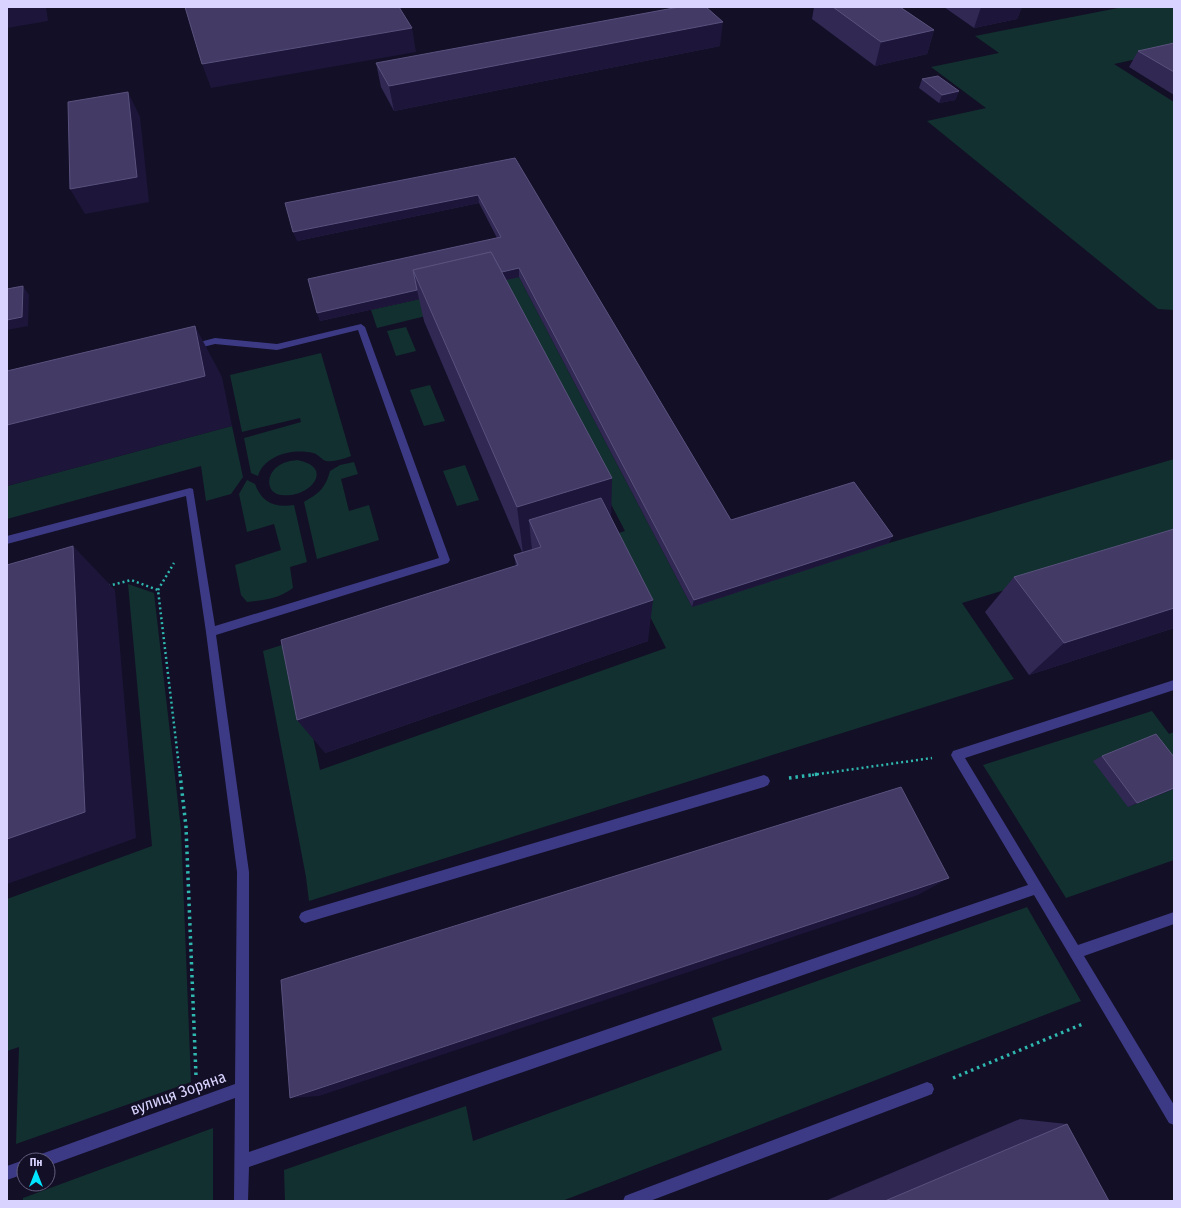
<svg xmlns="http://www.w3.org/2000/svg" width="1181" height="1208" font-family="'Fira Sans Condensed',sans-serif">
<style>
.green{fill:#12302f}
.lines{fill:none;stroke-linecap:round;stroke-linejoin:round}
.path-far1{stroke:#2fb8b0;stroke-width:2.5;stroke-dasharray:2 3;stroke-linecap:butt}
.path{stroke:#2fb8b0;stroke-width:3.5;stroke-dasharray:2.5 4;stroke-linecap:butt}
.minor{fill:#3d3a85;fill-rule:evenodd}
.wall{fill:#312854}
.shaded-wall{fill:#1d163a}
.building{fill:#433a66;stroke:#5a527e}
.labels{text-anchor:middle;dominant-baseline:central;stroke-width:3;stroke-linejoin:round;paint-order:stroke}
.near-street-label{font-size:16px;fill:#d9d4ff;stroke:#130f26}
</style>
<rect width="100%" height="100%" fill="#130f26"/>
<g class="green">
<path d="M 1123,7 L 1174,7 L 1174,51 L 1114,64 L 1174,102 L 1174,310 L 1158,309 L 927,121 L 986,108 L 931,67 L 999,53 L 975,36 Z"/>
<path d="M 519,277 L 692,607 L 889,543 L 1174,459 L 1174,539 L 962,603 L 1014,679 L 309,901 L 306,877 L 263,651 L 323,632 L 297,661 L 320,770 L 666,648 L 609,536 L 625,531 L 503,297 L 377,328 L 371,310 Z"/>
<path d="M 406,327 L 416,351 L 396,356 L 387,331 Z"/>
<path d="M 321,353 L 351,456 C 343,459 335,462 326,461 C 322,460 318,454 313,453 C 294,448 264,455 258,476 L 251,473 L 244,438 L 301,422 L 300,418 L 242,432 L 230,375 Z"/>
<path d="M 430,385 L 445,421 L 424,426 L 410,390 Z"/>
<path d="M 232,426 L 243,477 L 231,494 L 206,501 L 201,466 L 7,519 L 7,486 Z"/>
<path d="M 297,460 C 336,467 310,499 281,495 C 266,493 266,475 277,467 C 283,462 290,461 297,460 Z"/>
<path d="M 354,462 L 358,474 L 341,479 L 349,511 L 369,505 L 379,540 L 317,559 L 304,502 C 319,493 325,489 330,471 L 340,465 Z"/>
<path d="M 465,465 L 479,500 L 457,506 L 443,471 Z"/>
<path d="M 247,480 L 255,484 C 262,503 275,508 294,505 L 307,562 L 290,567 L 293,588 C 278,599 265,600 247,602 L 241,595 L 235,565 L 281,550 L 274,524 L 247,532 L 239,494 Z"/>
<path d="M 128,584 L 154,593 L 181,829 L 191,1082 L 16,1144 L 19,1047 L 7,1051 L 7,899 L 152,846 Z"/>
<path d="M 1152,711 L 1169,734 L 1174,732 L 1174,860 L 1066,898 L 983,765 Z"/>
<path d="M 1027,907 L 1081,1001 L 562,1201 L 285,1201 L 284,1170 L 466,1106 L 473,1141 L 722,1050 L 712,1018 Z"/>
<path d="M 213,1128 L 213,1201 L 23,1201 L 23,1198 Z"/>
</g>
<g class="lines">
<g class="path-far1">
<path d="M 108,586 L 131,580 L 158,590 L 180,775"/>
<path d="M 158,590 L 174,563"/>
<path d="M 812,775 L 932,758"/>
</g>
<g class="path">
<path d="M 180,774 L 186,827 L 196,1076"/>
<path d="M 789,778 L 819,774"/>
<path d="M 953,1078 L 1085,1023"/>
</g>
<g class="minor">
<path d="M 361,324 L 365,327 L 450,560 L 448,563 L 445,564 L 216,635 L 249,872 L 249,1152 L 1028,885 L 953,759 L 951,755 L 953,751 L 1174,680 L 1174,690 L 965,758 L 1078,945 L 1174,912 L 1174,924 L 1084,956 L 1174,1105 L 1174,1125 L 1169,1123 L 1034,895 L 249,1167 L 248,1201 L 234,1201 L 235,1098 L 48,1166 L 48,1160 L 37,1160 L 39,1155 L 44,1153 L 235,1084 L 237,872 L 206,632 L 186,496 L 7,544 L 7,536 L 190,488 L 193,489 L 215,626 L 439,558 L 358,330 L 277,350 L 215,344 L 191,350 L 187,347 L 188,345 L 215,338 L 277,344 Z"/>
<path d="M 764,775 L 768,777 L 770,781 L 768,785 L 764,787 L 305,923 L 301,921 L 299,917 L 301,913 L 305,911 Z"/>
<path d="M 927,1082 L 932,1084 L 934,1089 L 932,1094 L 927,1096 L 650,1201 L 623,1201 L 625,1196 L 630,1194 Z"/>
<path d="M 24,1160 L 24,1174 L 7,1180 L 7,1166 Z"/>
</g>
</g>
<g class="wall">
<path d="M 814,7 L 900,7 L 934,30 L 927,54 L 875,66 L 812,19 Z"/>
<path d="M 944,7 L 1022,7 L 1017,19 L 974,28 Z"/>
<path d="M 1174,43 L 1174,95 L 1129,67 L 1138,51 Z"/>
<path d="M 720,46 L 394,111 L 381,87 L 376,63 Z"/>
<path d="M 922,79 L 959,91 L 955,100 L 939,103 L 919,88 Z"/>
<path d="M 515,158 L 731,520 L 889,543 L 692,607 L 519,277 L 506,280 L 611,518 L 648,641 L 325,753 L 516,566 L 514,555 L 522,552 L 424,321 L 419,299 L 320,321 L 308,279 L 497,238 L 479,203 L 297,241 Z"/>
<path d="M 1014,577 L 1174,628 L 1029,675 L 985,612 Z"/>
<path d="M 1102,756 L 1174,757 L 1174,789 L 1128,807 L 1093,761 Z"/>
<path d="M 1020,1119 L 1067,1124 L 1109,1201 L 825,1201 Z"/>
</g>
<g class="shaded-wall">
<path d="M 7,7 L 46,7 L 48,21 L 7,28 Z"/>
<path d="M 981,7 L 1022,7 L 1017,19 L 974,28 Z"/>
<path d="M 723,22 L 720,46 L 394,111 L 389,86 Z"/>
<path d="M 412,28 L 416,52 L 211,88 L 202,64 Z"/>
<path d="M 934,30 L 927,54 L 875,66 L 881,42 Z"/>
<path d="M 959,91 L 955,100 L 939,103 L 942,95 Z"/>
<path d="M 128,92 L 140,117 L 149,202 L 85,214 L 70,189 Z"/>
<path d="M 478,195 L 479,203 L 297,241 L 293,232 Z"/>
<path d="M 519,268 L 519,277 L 425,298 L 421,289 Z"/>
<path d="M 23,286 L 29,295 L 28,326 L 7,330 L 7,320 Z"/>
<path d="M 417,290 L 419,299 L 320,321 L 317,313 Z"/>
<path d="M 195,326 L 222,377 L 232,426 L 7,486 L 7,425 Z"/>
<path d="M 612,478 L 611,525 L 529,520 L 532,550 L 523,553 L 517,507 Z"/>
<path d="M 893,536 L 889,543 L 692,607 L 694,600 Z"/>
<path d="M 73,546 L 115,590 L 136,838 L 7,884 L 7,839 Z"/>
<path d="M 653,600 L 648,641 L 325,753 L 297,720 Z"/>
<path d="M 1174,608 L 1174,628 L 1029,675 L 1064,643 Z"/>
<path d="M 1174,788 L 1174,789 L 1128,807 L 1137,803 Z"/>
<path d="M 949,878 L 918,895 L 319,1096 L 290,1098 Z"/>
</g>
<g class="building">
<path d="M 185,7 L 399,7 L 412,28 L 202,64 Z"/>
<path d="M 679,7 L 706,7 L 723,22 L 389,86 L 376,63 Z"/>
<path d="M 833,7 L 900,7 L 934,30 L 881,42 Z"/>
<path d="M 1174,43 L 1174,72 L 1138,51 Z"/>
<path d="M 938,76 L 959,91 L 942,95 L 922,79 Z"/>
<path d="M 128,92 L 137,177 L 70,189 L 68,102 Z"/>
<path d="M 515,158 L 731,520 L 854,482 L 893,536 L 694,600 L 519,268 L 502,272 L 491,252 L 413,270 L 417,290 L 317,313 L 308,279 L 501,237 L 478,195 L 293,232 L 285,203 Z"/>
<path d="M 491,252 L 612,478 L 517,507 L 413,270 Z"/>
<path d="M 23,286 L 22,317 L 7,320 L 7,289 Z"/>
<path d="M 195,326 L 205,376 L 7,425 L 7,371 Z"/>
<path d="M 601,498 L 653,600 L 297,720 L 281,640 L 518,565 L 514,555 L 541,547 L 529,520 Z"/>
<path d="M 1174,529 L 1174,608 L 1064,643 L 1014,577 Z"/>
<path d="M 73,546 L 85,812 L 7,839 L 7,565 Z"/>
<path d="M 1156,734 L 1174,757 L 1174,788 L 1137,803 L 1102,756 Z"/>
<path d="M 901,787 L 949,878 L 290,1098 L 281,980 Z"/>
<path d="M 1067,1124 L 1109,1201 L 885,1201 Z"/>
</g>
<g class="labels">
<g class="near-street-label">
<text transform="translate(178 1093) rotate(-20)">вулиця Зоряна</text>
</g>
</g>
<rect width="1181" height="1208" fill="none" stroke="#d9d4ff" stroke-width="16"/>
<g transform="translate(36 1172)"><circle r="19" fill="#130f26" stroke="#625e7d"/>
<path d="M0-3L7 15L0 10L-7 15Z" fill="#00e5ff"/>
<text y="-6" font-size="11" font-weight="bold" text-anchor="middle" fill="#d9d4ff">Пн</text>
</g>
</svg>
